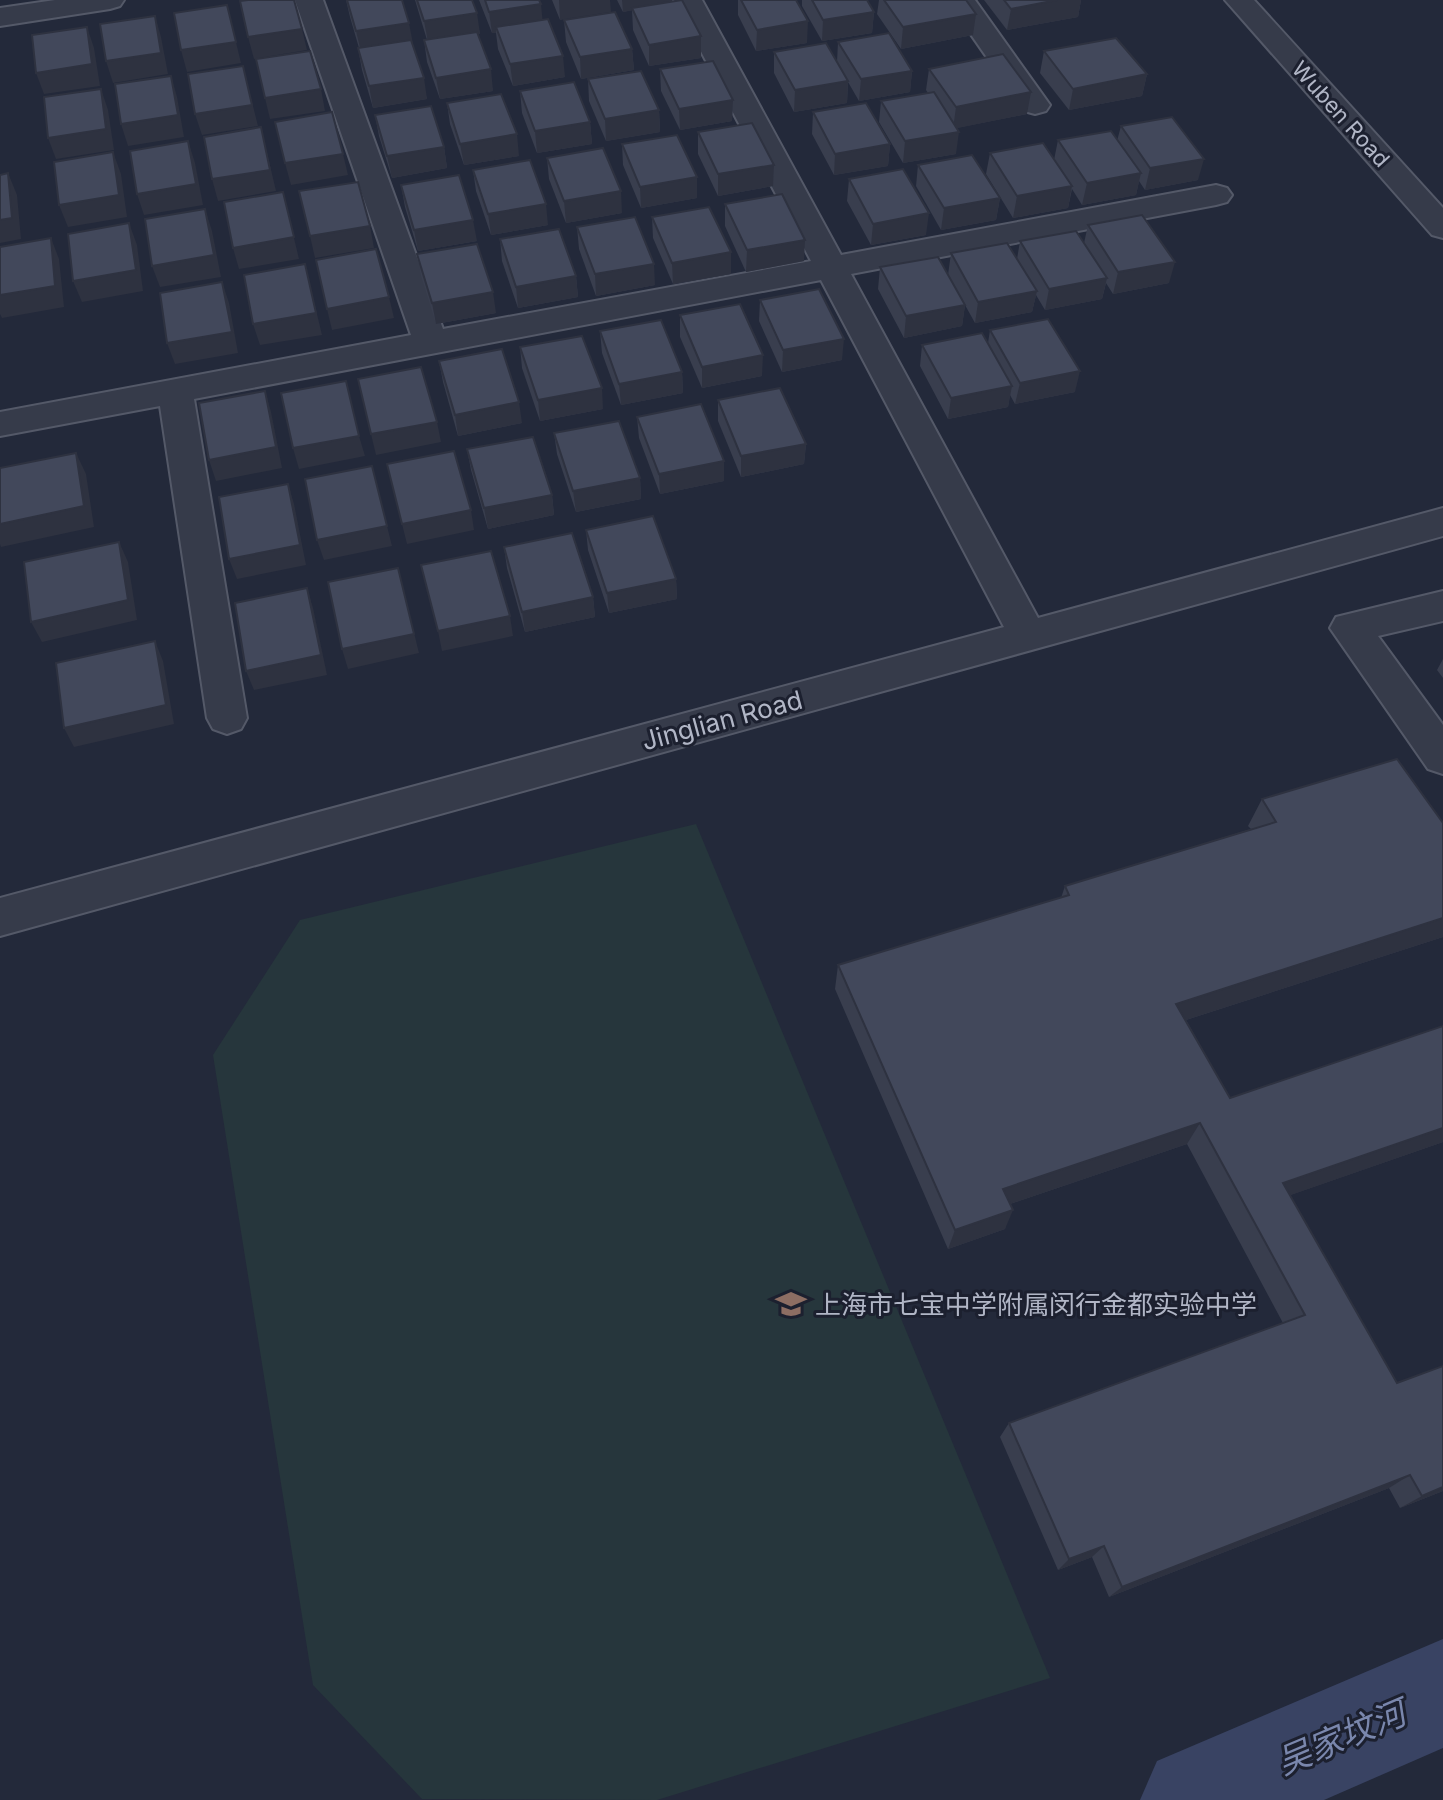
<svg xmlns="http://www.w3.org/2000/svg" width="1443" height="1800" font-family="Inter,'Noto Sans SC',sans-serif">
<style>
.green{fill:#26363c}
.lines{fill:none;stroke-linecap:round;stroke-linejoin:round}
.river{fill:#394363;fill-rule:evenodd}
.minor-casing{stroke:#545968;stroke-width:4}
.minor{fill:#363b4a;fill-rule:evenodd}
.wall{fill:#393e4e}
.shaded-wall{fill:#2e3240}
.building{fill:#42485b;stroke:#2e3240;stroke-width:2}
.labels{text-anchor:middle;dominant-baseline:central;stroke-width:6;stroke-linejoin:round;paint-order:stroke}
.far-street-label{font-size:22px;fill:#b1b6c6;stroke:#1c202f}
.street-label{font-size:26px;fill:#b1b6c6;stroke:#1c202f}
.poi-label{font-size:26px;fill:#b1b6c6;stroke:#1c202f;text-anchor:start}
.near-water-label{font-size:34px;font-style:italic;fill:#7a87ad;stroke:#1c202f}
</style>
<rect width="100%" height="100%" fill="#23293a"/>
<path class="green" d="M 696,824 L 1050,1678 L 657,1800 L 422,1799 L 313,1685 L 213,1055 L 300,920 Z"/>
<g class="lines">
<path class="river" d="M 1443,1639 L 1443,1748 L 1324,1800 L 1140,1800 L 1157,1761 Z"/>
<g class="minor-casing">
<g id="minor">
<path d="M 55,0 L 124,0 L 120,6 L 110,9 L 0,26 L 0,8 Z"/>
<path d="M 295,0 L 323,0 L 443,329 L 811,261 L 674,0 L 702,0 L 841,255 L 1216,185 L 1227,188 L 1232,195 L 1227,202 L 1216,205 L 851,274 L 1038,618 L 1443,508 L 1443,536 L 0,936 L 0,898 L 1004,627 L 821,280 L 194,399 L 247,718 L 241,729 L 227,734 L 213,729 L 207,718 L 160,406 L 0,436 L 0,412 L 411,335 Z"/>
<path d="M 947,0 L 975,0 L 1050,105 L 1046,111 L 1035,114 L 1024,111 Z"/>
<path d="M 1225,0 L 1254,0 L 1443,208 L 1443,238 L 1432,235 Z"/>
<path d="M 1443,591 L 1443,621 L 1378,636 L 1443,725 L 1443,774 L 1428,769 L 1330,628 L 1336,617 Z"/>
</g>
</g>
<use href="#minor" class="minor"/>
</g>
<g class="wall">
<path d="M 346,0 L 412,44 L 427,99 L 373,108 L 362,70 L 358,48 L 359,48 L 350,17 Z"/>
<path d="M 415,0 L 472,0 L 480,34 L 478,34 L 493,91 L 440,99 L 427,62 L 424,40 L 427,40 Z"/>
<path d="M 479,0 L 539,0 L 542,20 L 565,77 L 513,86 L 498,49 L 496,33 L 492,33 Z"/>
<path d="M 552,0 L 610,0 L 560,20 Z"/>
<path d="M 617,0 L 672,0 L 701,58 L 649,66 L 633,30 L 632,10 L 623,12 Z"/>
<path d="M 738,0 L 796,0 L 807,43 L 756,51 L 738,15 Z"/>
<path d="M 802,0 L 867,0 L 874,12 L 872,33 L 822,41 L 802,6 Z"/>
<path d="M 879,0 L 966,0 L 973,35 L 901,49 L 877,14 Z"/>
<path d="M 984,0 L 1081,0 L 1078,17 L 1007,30 Z"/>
<path d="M 564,20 L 632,49 L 634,70 L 581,79 L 566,42 Z"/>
<path d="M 838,42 L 912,71 L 910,92 L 859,101 L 848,82 L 847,103 L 794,112 L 774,73 L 774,52 L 837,62 Z"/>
<path d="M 1044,51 L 1147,74 L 1142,96 L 1069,110 L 1040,73 Z"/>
<path d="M 660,69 L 733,100 L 732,121 L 680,130 L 661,91 Z"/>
<path d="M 929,69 L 1027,114 L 956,128 L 956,154 L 903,163 L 879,122 L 881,101 L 928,93 L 926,90 Z"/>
<path d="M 588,79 L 659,110 L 660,132 L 606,141 L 589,101 Z"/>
<path d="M 520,91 L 590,122 L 592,144 L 537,153 L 522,113 Z"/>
<path d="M 447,103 L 519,156 L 464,165 L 450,124 Z"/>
<path d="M 813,112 L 890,144 L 888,166 L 834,175 L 812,134 Z"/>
<path d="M 375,115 L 444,147 L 447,168 L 392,178 L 379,136 Z"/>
<path d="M 1121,126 L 1198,180 L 1145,190 L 1139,181 L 1136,195 L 1082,205 L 1072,189 L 1068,208 L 1013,218 L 986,174 L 990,153 L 1054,160 L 1058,140 L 1117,141 Z"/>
<path d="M 698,132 L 774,165 L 773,186 L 718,196 L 698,154 Z"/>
<path d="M 622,144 L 697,177 L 697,198 L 641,208 L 623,165 Z"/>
<path d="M 547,158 L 622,213 L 566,223 L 549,179 Z"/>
<path d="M 918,165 L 1000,198 L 996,220 L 941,230 L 916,186 Z"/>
<path d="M 473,170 L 548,225 L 491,235 L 476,191 Z"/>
<path d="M 849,179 L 926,235 L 871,245 L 847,201 Z"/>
<path d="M 401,185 L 477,241 L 418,251 L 405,207 Z"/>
<path d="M 725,204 L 804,261 L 746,272 L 725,226 Z"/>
<path d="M 652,217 L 731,274 L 673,284 L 653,238 Z"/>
<path d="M 1088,225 L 1169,283 L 1113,294 L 1106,283 L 1102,299 L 1045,310 L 1036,295 L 1032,312 L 975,323 L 965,305 L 962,326 L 904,338 L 878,289 L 880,267 L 948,275 L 951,253 L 1017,259 L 1020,241 L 1084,243 Z"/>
<path d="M 577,227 L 655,285 L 596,296 L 579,249 Z"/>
<path d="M 500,239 L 576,276 L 578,297 L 518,308 L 502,261 Z"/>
<path d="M 417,254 L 496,313 L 436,324 L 421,276 Z"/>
<path d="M 760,300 L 842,360 L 782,372 L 759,321 Z"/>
<path d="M 680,315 L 762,376 L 702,388 L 680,337 Z"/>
<path d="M 990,330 L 1075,392 L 1015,404 L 1010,395 L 1008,407 L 948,419 L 920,366 L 922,345 L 988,343 Z"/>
<path d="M 600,331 L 682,372 L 683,393 L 621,405 L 602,353 Z"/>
<path d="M 520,347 L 603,409 L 540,421 L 522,368 Z"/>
<path d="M 439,361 L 522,423 L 458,436 L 443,382 Z"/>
<path d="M 718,400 L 806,444 L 804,464 L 741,477 L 718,421 Z"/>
<path d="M 637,417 L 724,481 L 660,494 L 639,438 Z"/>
<path d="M 554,433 L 640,478 L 641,499 L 576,512 L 557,454 Z"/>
<path d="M 467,449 L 552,495 L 554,515 L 488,529 L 471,470 Z"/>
<path d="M 586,530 L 676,579 L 677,599 L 609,613 L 588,550 Z"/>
<path d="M 504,547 L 593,597 L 595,617 L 525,632 L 507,568 Z"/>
<path d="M 1443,659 L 1443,678 L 1437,670 Z"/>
<path d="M 1262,799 L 1443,823 L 1443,937 L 1186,1020 L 1230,1098 L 1443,1026 L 1443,1142 L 1290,1195 L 1443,1491 L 1400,1508 L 1389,1488 L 1109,1597 L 1092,1557 L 1058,1570 L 1000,1437 L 1009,1423 L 1283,1323 L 1187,1144 L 1010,1204 L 1005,1229 L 948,1249 L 835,989 L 838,965 L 1061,898 L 1065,886 L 1251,829 L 1248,826 Z"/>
</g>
<g class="shaded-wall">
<path d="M 559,0 L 610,0 L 611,12 L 560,20 Z"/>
<path d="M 622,0 L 672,0 L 672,4 L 623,12 Z"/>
<path d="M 1057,0 L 1081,0 L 1078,17 L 1007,30 L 1011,9 Z"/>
<path d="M 541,4 L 543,25 L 496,27 L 496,33 L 492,33 L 489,12 Z"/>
<path d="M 227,5 L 241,63 L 187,72 L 181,50 Z"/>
<path d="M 874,12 L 872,33 L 822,41 L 823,20 Z"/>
<path d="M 477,13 L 480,34 L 428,42 L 424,21 Z"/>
<path d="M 976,14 L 973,35 L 901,49 L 903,27 Z"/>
<path d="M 155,16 L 161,37 L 168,74 L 113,83 L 106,61 Z"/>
<path d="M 808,21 L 807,43 L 756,51 L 757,30 Z"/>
<path d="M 409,23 L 413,44 L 361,52 L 356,31 Z"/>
<path d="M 87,27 L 94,48 L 100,86 L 44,94 L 36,73 Z"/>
<path d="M 302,29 L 307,50 L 254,59 L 248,37 Z"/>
<path d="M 701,36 L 701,58 L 649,66 L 649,45 Z"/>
<path d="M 632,49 L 634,70 L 581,79 L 580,57 Z"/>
<path d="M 563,56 L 565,77 L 513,86 L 510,64 Z"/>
<path d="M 243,66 L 258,126 L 202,135 L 195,114 Z"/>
<path d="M 491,69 L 493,91 L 440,99 L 436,78 Z"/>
<path d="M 912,71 L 910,92 L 859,101 L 861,79 Z"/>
<path d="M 1147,74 L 1142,96 L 1069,110 L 1073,89 Z"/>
<path d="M 171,76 L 177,97 L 184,137 L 128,146 L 121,124 Z"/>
<path d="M 424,78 L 427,99 L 373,108 L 369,86 Z"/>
<path d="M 848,81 L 847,103 L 794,112 L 795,90 Z"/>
<path d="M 101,89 L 108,110 L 114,150 L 56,159 L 48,138 Z"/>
<path d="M 321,89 L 325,111 L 270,119 L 265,98 Z"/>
<path d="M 1031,92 L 1027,114 L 953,129 L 956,107 Z"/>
<path d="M 733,100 L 732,121 L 680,130 L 679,109 Z"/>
<path d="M 659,110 L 660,132 L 606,141 L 605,119 Z"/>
<path d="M 590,122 L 592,144 L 537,153 L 535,131 Z"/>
<path d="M 261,127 L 276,191 L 218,201 L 212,179 Z"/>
<path d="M 959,132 L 956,154 L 903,163 L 905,141 Z"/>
<path d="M 517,134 L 519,156 L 464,165 L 460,144 Z"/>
<path d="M 188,141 L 195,163 L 203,205 L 144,215 L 137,194 Z"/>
<path d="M 890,144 L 888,166 L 834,175 L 835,154 Z"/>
<path d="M 444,147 L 447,168 L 392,178 L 387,156 Z"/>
<path d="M 113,152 L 121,174 L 127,217 L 68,227 L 59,205 Z"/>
<path d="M 343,154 L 348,175 L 291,185 L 285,163 Z"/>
<path d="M 1204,159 L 1198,180 L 1145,190 L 1150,168 Z"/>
<path d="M 774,165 L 773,186 L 718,196 L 718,174 Z"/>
<path d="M 8,173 L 17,195 L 21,239 L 0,243 L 0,220 Z"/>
<path d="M 1141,173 L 1136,195 L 1082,205 L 1087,183 Z"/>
<path d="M 697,177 L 697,198 L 641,208 L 640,187 Z"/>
<path d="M 1072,186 L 1068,208 L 1013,218 L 1017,196 Z"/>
<path d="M 621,191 L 622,213 L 566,223 L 564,201 Z"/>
<path d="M 283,192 L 299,259 L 239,269 L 233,248 Z"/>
<path d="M 1000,198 L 996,220 L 941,230 L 944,208 Z"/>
<path d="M 546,204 L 548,225 L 491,235 L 488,214 Z"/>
<path d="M 205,209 L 212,231 L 221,277 L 160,287 L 152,266 Z"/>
<path d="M 929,213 L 926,235 L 871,245 L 873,224 Z"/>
<path d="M 473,220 L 477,241 L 418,251 L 414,230 Z"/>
<path d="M 129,223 L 137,245 L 143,291 L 82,302 L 73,281 Z"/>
<path d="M 370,226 L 374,248 L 315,258 L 310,236 Z"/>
<path d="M 51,238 L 59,259 L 64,307 L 2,318 L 0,314 L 0,295 Z"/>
<path d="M 805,240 L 804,261 L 746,272 L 747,250 Z"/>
<path d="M 731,252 L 731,274 L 673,284 L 672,263 Z"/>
<path d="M 1175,262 L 1169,283 L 1113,294 L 1118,272 Z"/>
<path d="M 305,264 L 322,335 L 260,345 L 253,324 Z"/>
<path d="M 654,264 L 655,285 L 596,296 L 595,274 Z"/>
<path d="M 576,276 L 578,297 L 518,308 L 516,287 Z"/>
<path d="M 1107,278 L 1102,299 L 1045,310 L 1049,289 Z"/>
<path d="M 222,282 L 229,303 L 238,353 L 175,364 L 167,343 Z"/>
<path d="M 1037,291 L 1032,312 L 975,323 L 978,302 Z"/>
<path d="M 493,292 L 496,313 L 436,324 L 432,303 Z"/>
<path d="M 389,297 L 394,318 L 332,330 L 327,309 Z"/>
<path d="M 965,305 L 962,326 L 904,338 L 906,316 Z"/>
<path d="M 844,339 L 842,360 L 782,372 L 783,350 Z"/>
<path d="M 763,355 L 762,376 L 702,388 L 702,367 Z"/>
<path d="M 1080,371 L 1075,392 L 1015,404 L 1020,383 Z"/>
<path d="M 682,372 L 683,393 L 621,405 L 619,384 Z"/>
<path d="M 1012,386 L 1008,407 L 948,419 L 951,398 Z"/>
<path d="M 602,388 L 603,409 L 540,421 L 538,400 Z"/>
<path d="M 265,391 L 271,412 L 282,468 L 216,481 L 209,460 Z"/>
<path d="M 519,402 L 522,423 L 458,436 L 455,415 Z"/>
<path d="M 437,422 L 441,442 L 376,455 L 371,434 Z"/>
<path d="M 359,436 L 365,456 L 299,469 L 293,448 Z"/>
<path d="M 806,444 L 804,464 L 741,477 L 741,456 Z"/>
<path d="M 76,453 L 86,474 L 94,527 L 1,547 L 0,544 L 0,524 Z"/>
<path d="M 724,461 L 724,481 L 660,494 L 659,474 Z"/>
<path d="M 640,478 L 641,499 L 576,512 L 573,491 Z"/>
<path d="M 288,484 L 294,504 L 306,565 L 237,579 L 229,559 Z"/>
<path d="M 552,495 L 554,515 L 488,529 L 484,508 Z"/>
<path d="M 471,510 L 474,530 L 407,544 L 402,524 Z"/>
<path d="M 387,526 L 392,546 L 324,560 L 317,540 Z"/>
<path d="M 119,542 L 128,562 L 137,620 L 42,642 L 31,622 Z"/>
<path d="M 398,568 L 419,653 L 348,669 L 342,649 Z"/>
<path d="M 676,579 L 677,599 L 609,613 L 607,593 Z"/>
<path d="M 307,588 L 313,608 L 327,675 L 254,690 L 246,671 Z"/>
<path d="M 593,597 L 595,617 L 525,632 L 522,612 Z"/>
<path d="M 510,616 L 513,636 L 442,651 L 438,631 Z"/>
<path d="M 155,641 L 163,661 L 174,724 L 74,747 L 64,728 Z"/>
<path d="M 1443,918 L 1443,937 L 1164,1027 L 1176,1004 Z"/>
<path d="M 1200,1123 L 1187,1144 L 995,1209 L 1003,1189 Z"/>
<path d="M 1443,1128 L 1443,1142 L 1268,1203 L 1283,1183 Z"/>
<path d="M 1013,1210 L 1005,1229 L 948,1249 L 955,1230 Z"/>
<path d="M 1410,1475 L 1389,1488 L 1109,1597 L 1122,1587 Z"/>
<path d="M 1443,1487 L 1443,1491 L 1400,1508 L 1422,1496 Z"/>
<path d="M 1104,1546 L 1092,1557 L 1058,1570 L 1069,1559 Z"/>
</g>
<g class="building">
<path d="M 248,0 L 294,0 L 302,29 L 248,37 L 240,1 Z"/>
<path d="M 347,0 L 402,0 L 409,23 L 356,31 Z"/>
<path d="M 417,0 L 472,0 L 477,13 L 424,21 Z"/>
<path d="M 485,0 L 539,0 L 541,4 L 489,12 Z"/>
<path d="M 682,0 L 701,36 L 649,45 L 632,8 Z"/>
<path d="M 741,0 L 796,0 L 808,21 L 757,30 Z"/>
<path d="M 812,0 L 867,0 L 874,12 L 823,20 Z"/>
<path d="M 884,0 L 966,0 L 976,14 L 903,27 Z"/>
<path d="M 1004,0 L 1057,0 L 1011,9 Z"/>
<path d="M 227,5 L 236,42 L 181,50 L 174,13 Z"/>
<path d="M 615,12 L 632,49 L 580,57 L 564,20 Z"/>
<path d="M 155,16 L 161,53 L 106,61 L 100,24 Z"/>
<path d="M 548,19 L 563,56 L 510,64 L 496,27 Z"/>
<path d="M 87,27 L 92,64 L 36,73 L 32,35 Z"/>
<path d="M 477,32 L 491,69 L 436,78 L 424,40 Z"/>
<path d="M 889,33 L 912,71 L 861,79 L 838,42 Z"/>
<path d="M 1116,38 L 1147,74 L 1073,89 L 1044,51 Z"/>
<path d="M 411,40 L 424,78 L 369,86 L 358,48 Z"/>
<path d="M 826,43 L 848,81 L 795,90 L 774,52 Z"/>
<path d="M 310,51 L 321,89 L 265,98 L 256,59 Z"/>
<path d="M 1003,54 L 1031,92 L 956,107 L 929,69 Z"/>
<path d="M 713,61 L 733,100 L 679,109 L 660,69 Z"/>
<path d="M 243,66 L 252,105 L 195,114 L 188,74 Z"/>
<path d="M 641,71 L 659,110 L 605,119 L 588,79 Z"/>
<path d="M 171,76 L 178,115 L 121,124 L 115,84 Z"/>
<path d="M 574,82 L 590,122 L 535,131 L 520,91 Z"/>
<path d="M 101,89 L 106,129 L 48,138 L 44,97 Z"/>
<path d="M 934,92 L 959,132 L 905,141 L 881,101 Z"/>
<path d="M 501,94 L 517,134 L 460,144 L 447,103 Z"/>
<path d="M 866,103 L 890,144 L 835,154 L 813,112 Z"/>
<path d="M 431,106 L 444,147 L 387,156 L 375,115 Z"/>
<path d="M 332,112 L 343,154 L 285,163 L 275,122 Z"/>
<path d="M 1172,117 L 1204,159 L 1150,168 L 1121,126 Z"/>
<path d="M 752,123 L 774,165 L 718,174 L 698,132 Z"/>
<path d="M 261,127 L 270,170 L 212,179 L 204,137 Z"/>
<path d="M 1111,131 L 1141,173 L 1087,183 L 1058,140 Z"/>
<path d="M 677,135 L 697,177 L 640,187 L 622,144 Z"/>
<path d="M 188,141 L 196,184 L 137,194 L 130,151 Z"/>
<path d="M 1043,143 L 1072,186 L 1017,196 L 990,153 Z"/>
<path d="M 603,148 L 621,191 L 564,201 L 547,158 Z"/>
<path d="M 113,152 L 119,195 L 59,205 L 54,162 Z"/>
<path d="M 972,155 L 1000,198 L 944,208 L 918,165 Z"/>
<path d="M 530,160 L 546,204 L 488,214 L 473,170 Z"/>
<path d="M 903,169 L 929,213 L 873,224 L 849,179 Z"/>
<path d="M 8,173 L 12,218 L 0,220 L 0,175 Z"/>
<path d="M 459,175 L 473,220 L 414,230 L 401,185 Z"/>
<path d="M 358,182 L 370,226 L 310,236 L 299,191 Z"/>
<path d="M 283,192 L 294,237 L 233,248 L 224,202 Z"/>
<path d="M 782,194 L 805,240 L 747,250 L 725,204 Z"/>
<path d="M 709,207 L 731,252 L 672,263 L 652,217 Z"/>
<path d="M 205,209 L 214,255 L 152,266 L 145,219 Z"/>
<path d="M 1142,215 L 1175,262 L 1118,272 L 1088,225 Z"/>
<path d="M 635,217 L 654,264 L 595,274 L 577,227 Z"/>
<path d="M 129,223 L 136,270 L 73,281 L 68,234 Z"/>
<path d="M 559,229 L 576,276 L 516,287 L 500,239 Z"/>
<path d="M 1076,231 L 1107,278 L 1049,289 L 1020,241 Z"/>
<path d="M 51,238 L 55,286 L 0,295 L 0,247 Z"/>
<path d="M 1007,243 L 1037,291 L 978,302 L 951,253 Z"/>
<path d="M 477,244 L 493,292 L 432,303 L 417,254 Z"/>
<path d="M 376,249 L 389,297 L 327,309 L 316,260 Z"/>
<path d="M 938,257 L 965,305 L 906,316 L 880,267 Z"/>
<path d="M 305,264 L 316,313 L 253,324 L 244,275 Z"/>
<path d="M 222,282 L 232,332 L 167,343 L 160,293 Z"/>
<path d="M 819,289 L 844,339 L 783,350 L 760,300 Z"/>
<path d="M 740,304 L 763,355 L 702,367 L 680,315 Z"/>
<path d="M 1048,319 L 1080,371 L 1020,383 L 990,330 Z"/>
<path d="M 661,320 L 682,372 L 619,384 L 600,331 Z"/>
<path d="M 982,333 L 1012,386 L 951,398 L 922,345 Z"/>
<path d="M 582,336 L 602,388 L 538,400 L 520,347 Z"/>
<path d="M 502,349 L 519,402 L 455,415 L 439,361 Z"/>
<path d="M 421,367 L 437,422 L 371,434 L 358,379 Z"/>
<path d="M 346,381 L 359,436 L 293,448 L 281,393 Z"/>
<path d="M 780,388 L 806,444 L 741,456 L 718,400 Z"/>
<path d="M 265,391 L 276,447 L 209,460 L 199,403 Z"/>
<path d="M 701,404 L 724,461 L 659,474 L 637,417 Z"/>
<path d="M 619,421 L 640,478 L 573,491 L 554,433 Z"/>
<path d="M 533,437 L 552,495 L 484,508 L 467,449 Z"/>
<path d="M 454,451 L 471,510 L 402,524 L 387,464 Z"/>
<path d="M 76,453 L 84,506 L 0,524 L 0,468 Z"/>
<path d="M 372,466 L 387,526 L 317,540 L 305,479 Z"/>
<path d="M 288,484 L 300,545 L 229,559 L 219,497 Z"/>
<path d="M 653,516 L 676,579 L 607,593 L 586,530 Z"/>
<path d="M 572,533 L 593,597 L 522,612 L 504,547 Z"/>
<path d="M 119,542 L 128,600 L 31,622 L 24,562 Z"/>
<path d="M 491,551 L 510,616 L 438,631 L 421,565 Z"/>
<path d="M 398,568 L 414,634 L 342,649 L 328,582 Z"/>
<path d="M 307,588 L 321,655 L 246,671 L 235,603 Z"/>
<path d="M 155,641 L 166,705 L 64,728 L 56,663 Z"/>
<path d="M 1397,759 L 1443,823 L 1443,918 L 1176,1004 L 1230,1098 L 1443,1026 L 1443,1128 L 1283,1183 L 1397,1383 L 1443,1366 L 1443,1487 L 1422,1496 L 1410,1475 L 1122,1587 L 1104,1546 L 1069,1559 L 1009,1423 L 1305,1315 L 1200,1123 L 1003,1189 L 1013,1210 L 955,1230 L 838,965 L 1069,895 L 1065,886 L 1276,822 L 1262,799 Z"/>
</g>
<defs>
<g id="school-bare" transform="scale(2.4)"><path d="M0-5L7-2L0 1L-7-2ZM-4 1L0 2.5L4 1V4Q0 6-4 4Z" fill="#8d6e63" stroke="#1c202f" stroke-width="2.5" paint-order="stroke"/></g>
</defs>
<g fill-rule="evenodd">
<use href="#school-bare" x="791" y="1304"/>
</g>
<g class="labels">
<g class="far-street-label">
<text transform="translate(1341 114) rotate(48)">Wuben Road</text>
</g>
<g class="street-label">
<text transform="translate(722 720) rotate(-15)">Jinglian Road</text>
</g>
<g class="poi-label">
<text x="815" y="1304">上海市七宝中学附属闵行金都实验中学</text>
</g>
<g class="near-water-label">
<text transform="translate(1341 1737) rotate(-23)">吴家坟河</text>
</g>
</g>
</svg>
